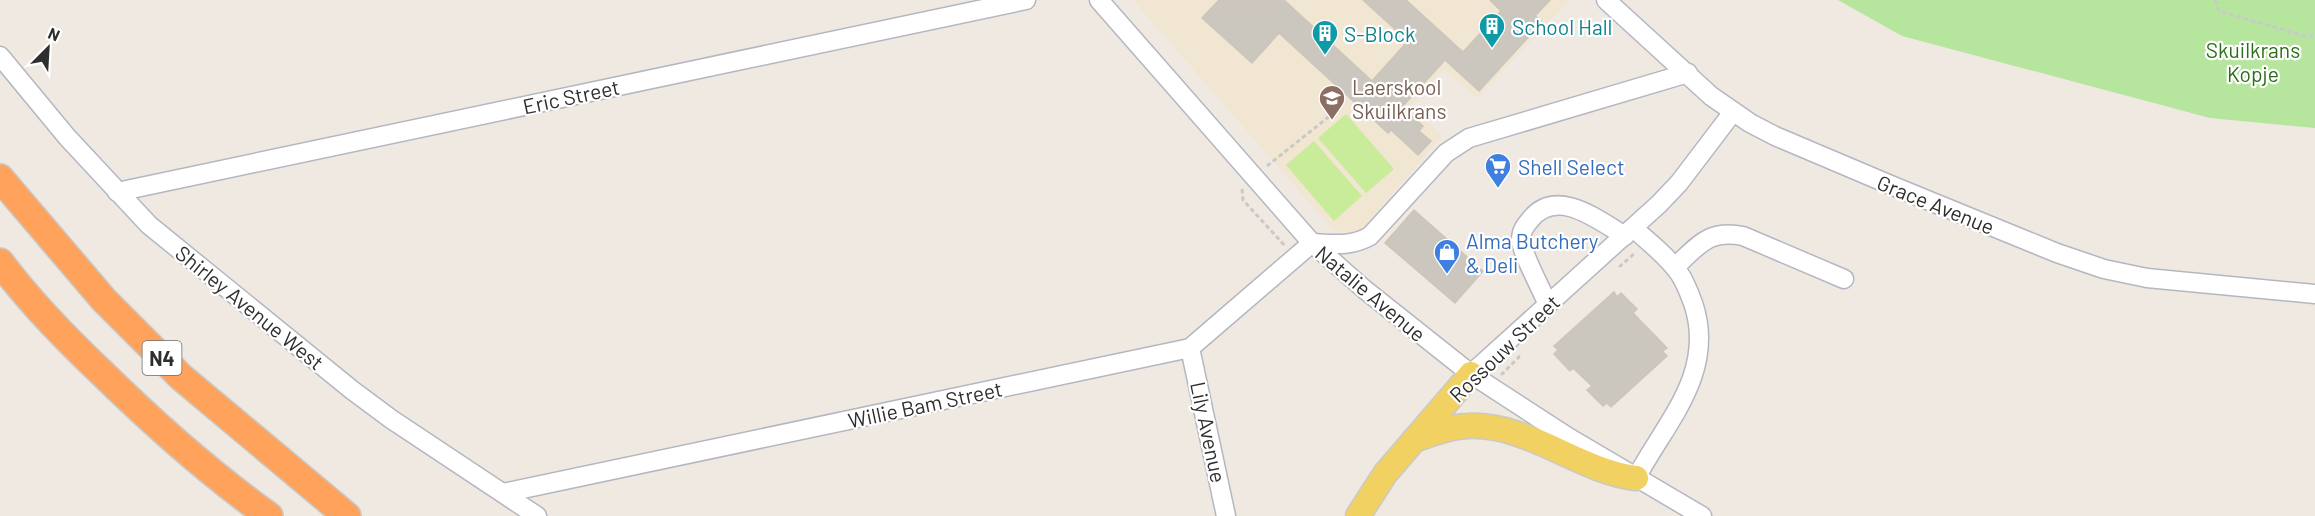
<svg xmlns="http://www.w3.org/2000/svg" width="2315" height="516" font-family="Barlow,sans-serif">
<style>
.education{fill:#f0e6d1}
.green{fill:#b6e59e}
.pitch{fill:#c9ec9a}
.building{fill:#cbc7bf;stroke:#cbc5ba;stroke-width:1.5}
.lines{fill:none;stroke-linecap:round;stroke-linejoin:round}
.minor-casing{stroke:#b4b7c1;stroke-width:21}
.major-casing{stroke:#c9c9c9;stroke-width:27}
.highway-casing{stroke:#c9c9c9;stroke-width:30}
.path{stroke:#c9c9c9;stroke-width:3;stroke-dasharray:4.5 3;stroke-linecap:butt}
.minor{stroke:#fff;stroke-width:18}
.major{stroke:#f2d163;stroke-width:24}
.highway{stroke:#ffa35c;stroke-width:27}
.labels{text-anchor:middle;dominant-baseline:central;stroke-width:4.5;stroke-linejoin:round;paint-order:stroke}
.shield{fill:#fff;stroke:#6d6d6d;stroke-width:1.5}
.shield-label{font-size:20px;font-weight:bold;fill:#2e2e2e}
.culture-label{font-size:21px;fill:#0d838f;stroke:#fff;text-anchor:start}
.park-label{font-size:21px;fill:#2c6e1b;stroke:#fff}
.education-label{font-size:21px;fill:#785e54;stroke:#fff;text-anchor:start}
.street-label{font-size:21px;fill:#2e2e2e;stroke:#fff}
.shop-label{font-size:21px;fill:#366cbe;stroke:#fff;text-anchor:start}
</style>
<rect width="100%" height="100%" fill="#efe9e1"/>
<path class="education" d="M 1133,0 L 1569,0 L 1477,98 L 1443,69 L 1411,106 L 1442,136 L 1359,232 L 1335,232 Z"/>
<path class="green" d="M 1838,0 L 2315,0 L 2315,128 L 2210,118 L 1902,36 Z"/>
<g class="pitch">
<path d="M 1346,114 L 1394,169 L 1366,193 L 1318,138 Z"/>
<path d="M 1314,141 L 1362,196 L 1334,221 L 1286,165 Z"/>
</g>
<g class="building">
<path d="M 1219,0 L 1284,0 L 1372,81 L 1408,41 L 1363,0 L 1406,0 L 1463,52 L 1501,11 L 1490,0 L 1550,0 L 1535,16 L 1541,21 L 1533,32 L 1479,91 L 1445,60 L 1402,107 L 1423,126 L 1419,131 L 1431,141 L 1418,155 L 1391,130 L 1388,133 L 1279,33 L 1252,63 L 1202,18 Z"/>
<path d="M 1414,210 L 1483,271 L 1455,303 L 1385,243 Z"/>
<path d="M 1614,292 L 1617,297 L 1621,293 L 1637,309 L 1633,313 L 1667,348 L 1662,351 L 1667,356 L 1611,407 L 1607,403 L 1603,406 L 1587,390 L 1592,386 L 1573,368 L 1570,371 L 1554,354 L 1558,350 L 1554,346 Z"/>
</g>
<g class="lines">
<g class="minor-casing">
<g id="minor">
<path d="M 1099,0 L 1312,243 L 1364,289 L 1471,374 L 1568,437 L 1702,516"/>
<path d="M 1606,0 L 1711,96 L 1750,123 L 1775,136 L 1893,186 L 2057,253 L 2104,269 L 2147,278 L 2315,294"/>
<path d="M 0,56 L 67,137 L 149,225 L 352,390 L 391,419 L 537,516"/>
<path d="M 117,192 L 1026,0"/>
<path d="M 1633,228 C 1649,242 1667,256 1679,273 C 1686,283 1690,295 1694,306 C 1715,374 1666,422 1636,478"/>
<path d="M 1675,267 C 1698,246 1708,229 1743,236 L 1844,279"/>
<path d="M 1548,305 C 1542,290 1522,254 1521,240 C 1521,231 1525,226 1530,220 C 1556,186 1598,220 1625,236"/>
<path d="M 1190,348 L 1226,516"/>
<path d="M 1471,374 L 1659,204 L 1679,183 L 1733,112"/>
<path d="M 503,493 L 1190,348 L 1312,243 C 1333,244 1351,247 1370,236 L 1446,153 L 1469,138 L 1688,73"/>
</g>
</g>
<g class="major-casing">
<g id="major">
<path d="M 1414,440 C 1431,434 1451,426 1468,426 C 1528,423 1578,471 1636,478"/>
<path d="M 1358,516 L 1385,474 L 1471,374"/>
</g>
</g>
<g class="highway-casing">
<g id="highway">
<path d="M 0,178 L 104,300 L 181,377 L 347,516"/>
<path d="M 0,262 C 30,302 66,339 102,373 C 155,425 209,473 269,516"/>
</g>
</g>
<g class="path">
<path d="M 2215,0 L 2219,11 L 2305,36 L 2315,35"/>
<path d="M 1267,166 L 1331,115"/>
<path d="M 1242,189 L 1243,200 L 1286,247"/>
<path d="M 1619,267 L 1636,252"/>
<path d="M 1501,375 L 1519,357 L 1516,354"/>
</g>
<use href="#minor" class="minor"/>
<use href="#major" class="major"/>
<use href="#highway" class="highway"/>
</g>
<defs>
<g id="building-pin" transform="scale(1.35)"><path d="M0 17L-7.5 6A9.5 9.5 0 1 1 7.5 6Z" fill="#0f9aa8" stroke="#fff"/><path d="M-4-6H4V6H1V3H-1V6H-4ZM-2.5-4.3h1.7v1.8h-1.7ZM.8-4.3h1.7v1.8H.8ZM-2.5-1h1.7V.8h-1.7ZM.8-1h1.7V.8H.8Z" fill="#fff"/></g>
<g id="school-pin" transform="scale(1.35)"><path d="M0 17L-7.5 6A9.5 9.5 0 1 1 7.5 6Z" fill="#8d6e63" stroke="#fff"/><path d="M0-5L7-2L0 1L-7-2ZM-4 1L0 2.5L4 1V4Q0 6-4 4Z" fill="#fff"/></g>
<g id="supermarket-pin" transform="scale(1.35)"><path d="M0 17L-7.5 6A9.5 9.5 0 1 1 7.5 6Z" fill="#3f7fe0" stroke="#fff"/><path d="M-6-5.5h2.5l.6 2H6L4.5 2H-2.5L-4.4-4H-6ZM-1.5 3.2a1.3 1.3 0 1 0 .1 0ZM3 3.2a1.3 1.3 0 1 0 .1 0Z" fill="#fff"/></g>
<g id="shop-pin" transform="scale(1.35)"><path d="M0 17L-7.5 6A9.5 9.5 0 1 1 7.5 6Z" fill="#3f7fe0" stroke="#fff"/><path d="M-5-2.5h2.3a2.7 3.5 0 0 1 5.4 0H5L5.5 6h-11ZM-1.5-2.5h3a1.5 2.3 0 0 0-3 0Z" fill="#fff"/></g>
</defs>
<g fill-rule="evenodd">
<use href="#building-pin" x="1492" y="26"/>
<use href="#building-pin" x="1325" y="33"/>
<use href="#school-pin" x="1332" y="98"/>
<use href="#supermarket-pin" x="1498" y="166"/>
<use href="#shop-pin" x="1447" y="252"/>
</g>
<g class="labels">
<rect class="shield" x="142.5" y="341" width="39" height="34" rx="4.5"/>
<g class="shield-label">
<text x="162" y="358">N4</text>
</g>
<g class="culture-label">
<text x="1512" y="26">School Hall</text>
<text x="1344" y="33">S-Block</text>
</g>
<g class="park-label">
<text x="2253" y="49">Skuilkrans<tspan x="2253" dy="24">Kopje</tspan></text>
</g>
<g class="education-label">
<text x="1352" y="86">Laerskool<tspan x="1352" dy="24">Skuilkrans</tspan></text>
</g>
<g class="street-label">
<text transform="translate(571 96) rotate(-12)">Eric Street</text>
<text transform="translate(1936 204) rotate(22)">Grace Avenue</text>
<text transform="translate(1371 293) rotate(40)">Natalie Avenue</text>
<text transform="translate(250 307) rotate(39)">Shirley Avenue West</text>
<text transform="translate(1504 348) rotate(-44)">Rossouw Street</text>
<text transform="translate(925 404) rotate(-12)">Willie Bam Street</text>
<text transform="translate(1209 432) rotate(78)">Lily Avenue</text>
</g>
<g class="shop-label">
<text x="1518" y="166">Shell Select</text>
<text x="1466" y="240">Alma Butchery<tspan x="1466" dy="24">&amp; Deli</tspan></text>
</g>
</g>
<g transform="translate(48 48) rotate(24)" stroke="#ffffff" stroke-width="4.5" paint-order="stroke">
<path d="M0-4.5L10 22L0 15L-10 22Z" fill="#2e2e2e"/>
<text y="-9" font-size="16" font-weight="bold" text-anchor="middle" fill="#2e2e2e">N</text>
</g>
</svg>
